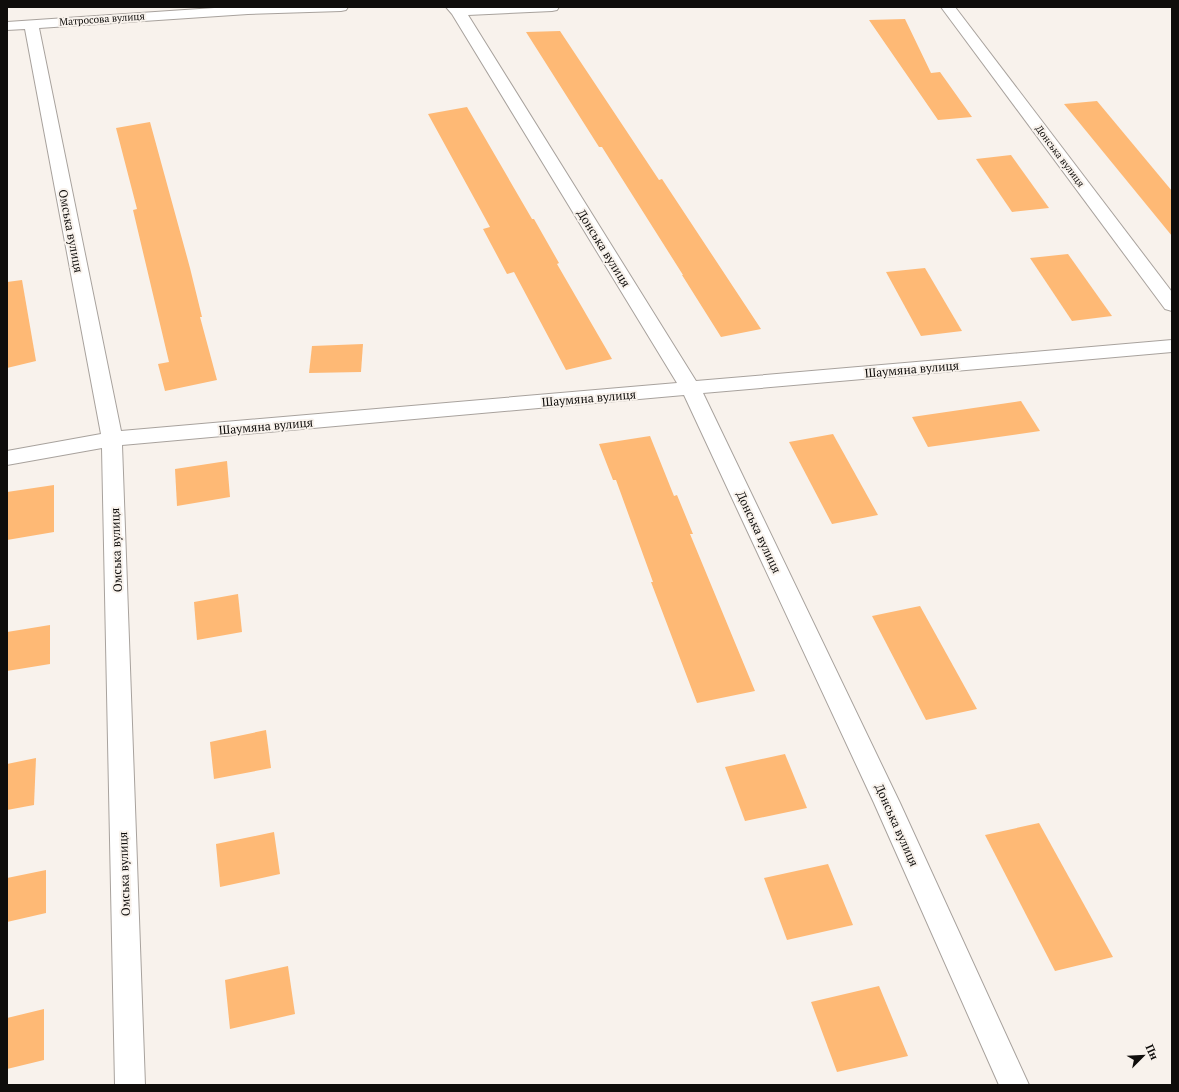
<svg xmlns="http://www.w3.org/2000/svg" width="1179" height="1092" font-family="'PT Serif',serif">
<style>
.building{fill:#feb975}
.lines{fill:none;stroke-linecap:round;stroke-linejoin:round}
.street-casing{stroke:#a8a29d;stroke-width:2}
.street{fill:#fff;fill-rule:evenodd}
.labels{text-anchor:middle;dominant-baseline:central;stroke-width:4;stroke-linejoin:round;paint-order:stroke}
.far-street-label{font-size:10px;fill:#0f0d0b;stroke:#f8f2ec}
.street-label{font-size:12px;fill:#0f0d0b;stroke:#f8f2ec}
</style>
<rect width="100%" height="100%" fill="#f8f2ec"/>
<g class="building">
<path d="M 905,19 L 931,73 L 940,72 L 972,117 L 938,120 L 869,20 Z"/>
<path d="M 560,31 L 659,180 L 662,179 L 761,329 L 721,337 L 682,275 L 683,275 L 602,147 L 599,147 L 526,32 Z"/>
<path d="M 1097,101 L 1172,191 L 1172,236 L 1064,104 Z"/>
<path d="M 467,107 L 532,219 L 534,219 L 559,263 L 557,264 L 612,359 L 566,370 L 514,272 L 507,274 L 483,229 L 490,227 L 428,114 Z"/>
<path d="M 150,122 L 190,268 L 202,317 L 200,317 L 217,380 L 165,391 L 158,364 L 169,362 L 133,210 L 137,209 L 116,128 Z"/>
<path d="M 1011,155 L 1049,208 L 1012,212 L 976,159 Z"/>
<path d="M 1068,254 L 1112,316 L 1072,321 L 1030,258 Z"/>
<path d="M 925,268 L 962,331 L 921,336 L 886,272 Z"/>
<path d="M 22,280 L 36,361 L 7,368 L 7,282 Z"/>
<path d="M 363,344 L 361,372 L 309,373 L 312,346 Z"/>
<path d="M 1021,401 L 1040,431 L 928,447 L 912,417 Z"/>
<path d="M 833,434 L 878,515 L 832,524 L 789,442 Z"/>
<path d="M 650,436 L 674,496 L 677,495 L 693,534 L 690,534 L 755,691 L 697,703 L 651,582 L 653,582 L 616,480 L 613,480 L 599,444 Z"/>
<path d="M 227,461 L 230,497 L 177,506 L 175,469 Z"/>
<path d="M 54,485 L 54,532 L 7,540 L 7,492 Z"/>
<path d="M 238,594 L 242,632 L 197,640 L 194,602 Z"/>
<path d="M 920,606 L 977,709 L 926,720 L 872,616 Z"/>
<path d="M 50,625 L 50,664 L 7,671 L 7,632 Z"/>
<path d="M 266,730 L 271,768 L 214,779 L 210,742 Z"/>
<path d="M 785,754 L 807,808 L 745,821 L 725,767 Z"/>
<path d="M 36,758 L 34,805 L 7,810 L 7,764 Z"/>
<path d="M 1039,823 L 1113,957 L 1055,971 L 985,835 Z"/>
<path d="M 274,832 L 280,874 L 220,887 L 216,844 Z"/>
<path d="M 828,864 L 853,925 L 787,940 L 764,878 Z"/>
<path d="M 46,870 L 46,913 L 7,922 L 7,878 Z"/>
<path d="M 288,966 L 295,1014 L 230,1029 L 225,980 Z"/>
<path d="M 879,986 L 908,1056 L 837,1072 L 811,1002 Z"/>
<path d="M 44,1009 L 44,1060 L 7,1069 L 7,1018 Z"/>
</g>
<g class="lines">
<g class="street-casing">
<g id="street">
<path d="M 229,7 L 348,7 L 346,10 L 341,11 L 248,14 L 39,28 L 121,431 L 677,383 L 452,14 L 446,7 L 559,7 L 557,10 L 552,11 L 468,15 L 696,381 L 1172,340 L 1172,352 L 703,393 L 900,803 L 1029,1085 L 999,1085 L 874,803 L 684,395 L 122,445 L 145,1085 L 115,1085 L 102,448 L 7,465 L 7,451 L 101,434 L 25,29 L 7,30 L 7,22 Z"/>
<path d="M 941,7 L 955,7 L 1172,292 L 1172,311 L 1165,309 Z"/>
</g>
</g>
<use href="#street" class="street"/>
</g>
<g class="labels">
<g class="far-street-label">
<text transform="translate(102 19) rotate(-4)">Матросова вулиця</text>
<text transform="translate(1060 156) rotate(53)">Донська вулиця</text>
</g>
<g class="street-label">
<text transform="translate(71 231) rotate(79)">Омська вулиця</text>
<text transform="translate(604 248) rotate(58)">Донська вулиця</text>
<text transform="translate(912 369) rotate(-5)">Шаумяна вулиця</text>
<text transform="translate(589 398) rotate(-5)">Шаумяна вулиця</text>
<text transform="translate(266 426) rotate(-5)">Шаумяна вулиця</text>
<text transform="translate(759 532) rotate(65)">Донська вулиця</text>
<text transform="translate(116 550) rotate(-92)">Омська вулиця</text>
<text transform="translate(897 825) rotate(66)">Донська вулиця</text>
<text transform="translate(124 874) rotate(-92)">Омська вулиця</text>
</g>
</g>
<rect width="1179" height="1092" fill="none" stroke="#0f0d0b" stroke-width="16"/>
<g transform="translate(1143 1056) rotate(66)" stroke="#f8f2ec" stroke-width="3" paint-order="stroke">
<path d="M0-3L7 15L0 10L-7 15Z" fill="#0f0d0b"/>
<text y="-6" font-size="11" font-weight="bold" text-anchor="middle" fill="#0f0d0b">Пн</text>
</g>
</svg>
